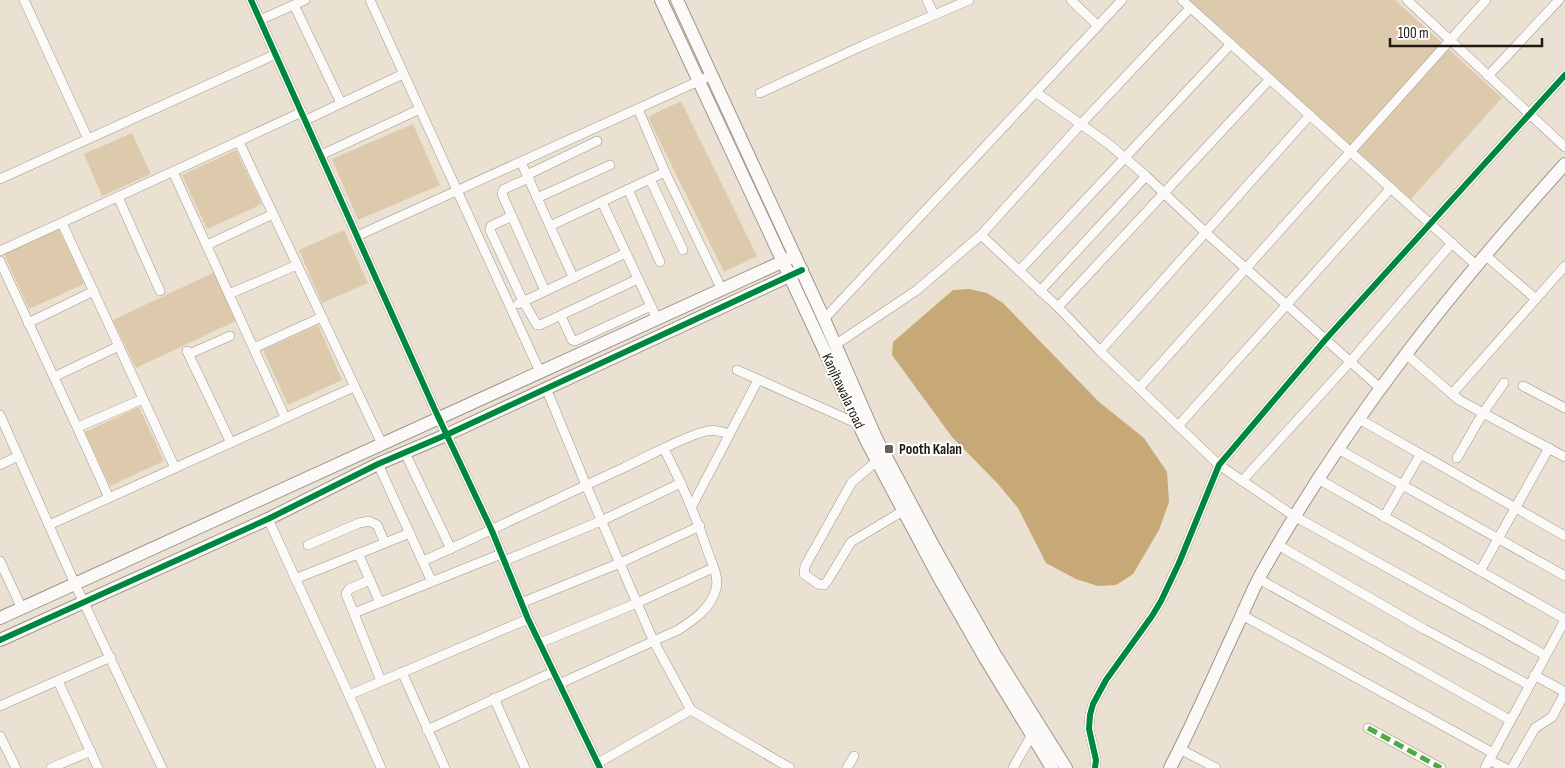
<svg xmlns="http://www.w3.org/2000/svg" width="1565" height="768" font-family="'Sofia Sans Condensed',sans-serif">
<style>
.green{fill:#ddcaac}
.water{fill:#c6a977}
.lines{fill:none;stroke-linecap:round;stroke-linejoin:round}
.street-casing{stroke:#9d968a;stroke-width:10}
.secondary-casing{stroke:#9d968a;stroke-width:14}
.street{stroke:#fcfaf8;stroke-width:9}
.secondary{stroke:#fcfaf8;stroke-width:12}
.quiet{stroke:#52a942;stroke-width:5;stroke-dasharray:10 5;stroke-linecap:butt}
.cycleway-casing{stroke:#fff;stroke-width:9}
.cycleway{stroke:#00873e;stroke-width:6}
.poi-dot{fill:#665f54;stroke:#fff;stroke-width:2}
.labels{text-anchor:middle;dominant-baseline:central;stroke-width:4;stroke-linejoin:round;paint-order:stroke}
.street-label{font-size:15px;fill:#1f1910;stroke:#fff}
.poi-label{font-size:15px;font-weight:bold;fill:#1f1910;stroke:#fff;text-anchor:start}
</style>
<rect width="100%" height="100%" fill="#eae1d2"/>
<g class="green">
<path d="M 1189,0 L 1395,0 L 1502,98 L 1411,199 Z"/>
<path d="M 681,101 L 757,256 L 724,272 L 648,117 Z"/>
<path d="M 413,124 L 440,185 L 358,220 L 332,159 Z"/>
<path d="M 132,133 L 151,174 L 102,196 L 84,154 Z"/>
<path d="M 236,150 L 262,204 L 207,229 L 182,175 Z"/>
<path d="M 59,229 L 84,284 L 29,309 L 4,254 Z"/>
<path d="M 344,230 L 368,283 L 322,303 L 299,250 Z"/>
<path d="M 219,270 L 242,318 L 136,368 L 113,320 Z"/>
<path d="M 318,325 L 342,380 L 288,405 L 263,350 Z"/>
<path d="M 139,407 L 164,461 L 110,486 L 85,432 Z"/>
</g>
<path class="water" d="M 969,289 L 987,293 L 1003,303 L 1099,402 L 1144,438 L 1167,472 L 1169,502 L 1159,530 L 1133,574 L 1116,585 L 1098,586 L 1076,579 L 1046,563 L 1018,508 L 998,484 L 952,437 L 892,355 L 893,342 L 953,290 Z"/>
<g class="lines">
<g class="street-casing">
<g id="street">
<path d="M 24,0 L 88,139"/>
<path d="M 251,0 L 435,410 L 492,531 L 528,619 L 600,768"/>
<path d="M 370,0 L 540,372"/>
<path d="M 927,0 L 934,15"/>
<path d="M 1071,0 L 1098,26"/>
<path d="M 1182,0 L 1476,265"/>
<path d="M 1407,0 L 1565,147"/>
<path d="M 294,5 L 341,103"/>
<path d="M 260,20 L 305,0"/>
<path d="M 1488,76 L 1559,0"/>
<path d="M 760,93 L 864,45 L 969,0"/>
<path d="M 1037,93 L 1110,145 L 1146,176 L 1205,232 L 1381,389"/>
<path d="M 638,109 L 665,172 L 722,290"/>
<path d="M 306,120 L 403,74"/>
<path d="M 239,142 L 382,444"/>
<path d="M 321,155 L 420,109"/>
<path d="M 521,162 L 573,277"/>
<path d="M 173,172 L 285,417"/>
<path d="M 527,175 L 597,141"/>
<path d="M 529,178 L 504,189 L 502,194 L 545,291"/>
<path d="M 0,179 L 276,54"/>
<path d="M 650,179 L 683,250"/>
<path d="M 628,189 L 660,262"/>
<path d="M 118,197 L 160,291"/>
<path d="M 537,198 L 610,165"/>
<path d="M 602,202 L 657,319"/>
<path d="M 512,216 L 491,226 L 490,230 L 523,301 L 537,325 L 540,325 L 638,279"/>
<path d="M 62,223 L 175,468"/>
<path d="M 550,226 L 665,172"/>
<path d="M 981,235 L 1058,307 L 1100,351 L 1219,465 L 1294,516 L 1545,655"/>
<path d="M 357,236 L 712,75"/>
<path d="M 207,245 L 273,214"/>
<path d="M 0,251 L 302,112"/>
<path d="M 1485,255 L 1536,299"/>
<path d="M 0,261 C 36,340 74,418 109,498"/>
<path d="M 1019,271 L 1231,44"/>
<path d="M 1040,291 L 1146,176"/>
<path d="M 229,294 L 297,265"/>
<path d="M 518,304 L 626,253"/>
<path d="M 1058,307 L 1270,79"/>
<path d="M 561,316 L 572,340 L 575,341 L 651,306"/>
<path d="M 824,319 L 1122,0"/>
<path d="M 28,323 L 94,291"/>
<path d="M 835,345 L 917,290 L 981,235 L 1080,125 L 1190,8"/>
<path d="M 254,348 L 322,317"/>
<path d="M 187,351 L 231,443"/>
<path d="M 1100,351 L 1310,115"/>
<path d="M 189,354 L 230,336"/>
<path d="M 1407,355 L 1459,400 L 1565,457"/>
<path d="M 737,370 L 858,424"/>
<path d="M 54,377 L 119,346"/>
<path d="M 1523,386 L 1565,408"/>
<path d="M 546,388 L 586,485 L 653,640 L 691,710 L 790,768"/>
<path d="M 1139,388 L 1486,0"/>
<path d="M 1452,394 L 1565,266"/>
<path d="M 0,415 L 75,584 L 162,768"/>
<path d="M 1359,419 L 1565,536"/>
<path d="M 1178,426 L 1391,188"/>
<path d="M 78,427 L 143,399"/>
<path d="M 1338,449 L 1565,576"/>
<path d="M 405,453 L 451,549"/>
<path d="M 1457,458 L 1483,413 L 1504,383"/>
<path d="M 877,461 L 852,482 L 805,566 L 804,574 L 818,584 L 824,585 L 828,580 L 851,542 L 903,511"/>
<path d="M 378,464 L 432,582"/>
<path d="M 0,465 L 18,456"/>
<path d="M 1318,479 L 1565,619"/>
<path d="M 1242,481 L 1350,362 L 1452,243"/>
<path d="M 692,506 L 758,380"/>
<path d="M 1384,517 L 1420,455"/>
<path d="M 268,519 L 349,695 L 381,768"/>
<path d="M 49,525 L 354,387"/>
<path d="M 308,545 L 359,523 L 369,521 L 377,525 L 385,543"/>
<path d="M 1278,545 L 1424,629 L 1529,685"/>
<path d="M 358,553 L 380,603"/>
<path d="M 0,561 L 22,609"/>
<path d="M 423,561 C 490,531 556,499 623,468 C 647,457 679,439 703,432 C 713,429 720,431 729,434"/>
<path d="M 504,561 L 601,521 L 681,483"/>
<path d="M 1480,571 L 1549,448"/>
<path d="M 295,579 L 410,533"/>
<path d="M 1259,579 L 1510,720"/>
<path d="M 370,580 L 349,589 L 346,594 L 381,681"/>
<path d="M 521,603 L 620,563 L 700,526"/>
<path d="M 354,613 L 501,554"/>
<path d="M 1242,615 L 1493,753"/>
<path d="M 540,643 L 637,603 L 713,568"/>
<path d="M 402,672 L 445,768"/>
<path d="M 1534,675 L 1565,692"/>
<path d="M 58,681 L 98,768"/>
<path d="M 559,684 L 678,630 C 694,620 711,608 716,589 C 719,578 713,565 709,555 C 697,518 682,484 664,449"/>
<path d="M 349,695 L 528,619"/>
<path d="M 494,698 L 525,768"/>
<path d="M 0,706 L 111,657"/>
<path d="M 1368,728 L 1441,768"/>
<path d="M 427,730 L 553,672"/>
<path d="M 0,736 L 16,768"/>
<path d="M 1180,749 L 1216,768"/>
<path d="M 1489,760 L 1505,768"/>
<path d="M 598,763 L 691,710"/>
<path d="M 51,768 L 91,751"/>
<path d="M 847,768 L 854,756"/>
<path d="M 1013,768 L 1034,731"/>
<path d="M 1095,768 L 1096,760 L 1089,729 L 1090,715 L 1093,704 L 1106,680 L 1152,616 L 1161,601 L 1179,563 L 1219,465 L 1325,340 L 1565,75"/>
<path d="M 1485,768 L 1565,620"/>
<path d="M 1512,768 L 1535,728 L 1552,717 L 1565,693"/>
</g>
</g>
<g class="secondary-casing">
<g id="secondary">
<path d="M 661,0 L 867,442 L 937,574 L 985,658 L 1052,768"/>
<path d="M 677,0 L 824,319 L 876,438 L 935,549 L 994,653 L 1066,768"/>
<path d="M 0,618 L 795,256"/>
<path d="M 0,640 L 268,519 L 378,464 L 446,435 L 802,270"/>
<path d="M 1170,768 C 1194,722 1214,675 1236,628 C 1244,611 1251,593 1260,576 C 1343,426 1450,291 1565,164"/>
</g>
</g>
<use href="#street" class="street"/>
<use href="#secondary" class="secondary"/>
<path class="quiet" d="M 1368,728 L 1441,768"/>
<g class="cycleway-casing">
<g id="cycleway">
<path d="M 251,0 L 435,410 L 492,531 L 528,619 L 600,768"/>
<path d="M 0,640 L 268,519 L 378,464 L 446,435 L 802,270"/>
<path d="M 1095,768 L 1096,760 L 1089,729 L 1090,715 L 1093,704 L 1106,680 L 1152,616 L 1161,601 L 1179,563 L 1219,465 L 1325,340 L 1565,75"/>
</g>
</g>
<use href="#cycleway" class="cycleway"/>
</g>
<rect class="poi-dot" x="884" y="444" width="10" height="10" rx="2.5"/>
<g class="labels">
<g class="street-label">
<text transform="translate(843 391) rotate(65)">Kanjhawala road</text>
</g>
<g class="poi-label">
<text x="899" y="449">Pooth Kalan</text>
</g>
</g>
<path d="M1390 38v8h152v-8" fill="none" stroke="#1f1910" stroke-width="2.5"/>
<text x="1398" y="38" font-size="15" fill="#1f1910" stroke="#ffffff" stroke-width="4" paint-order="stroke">100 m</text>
</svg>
